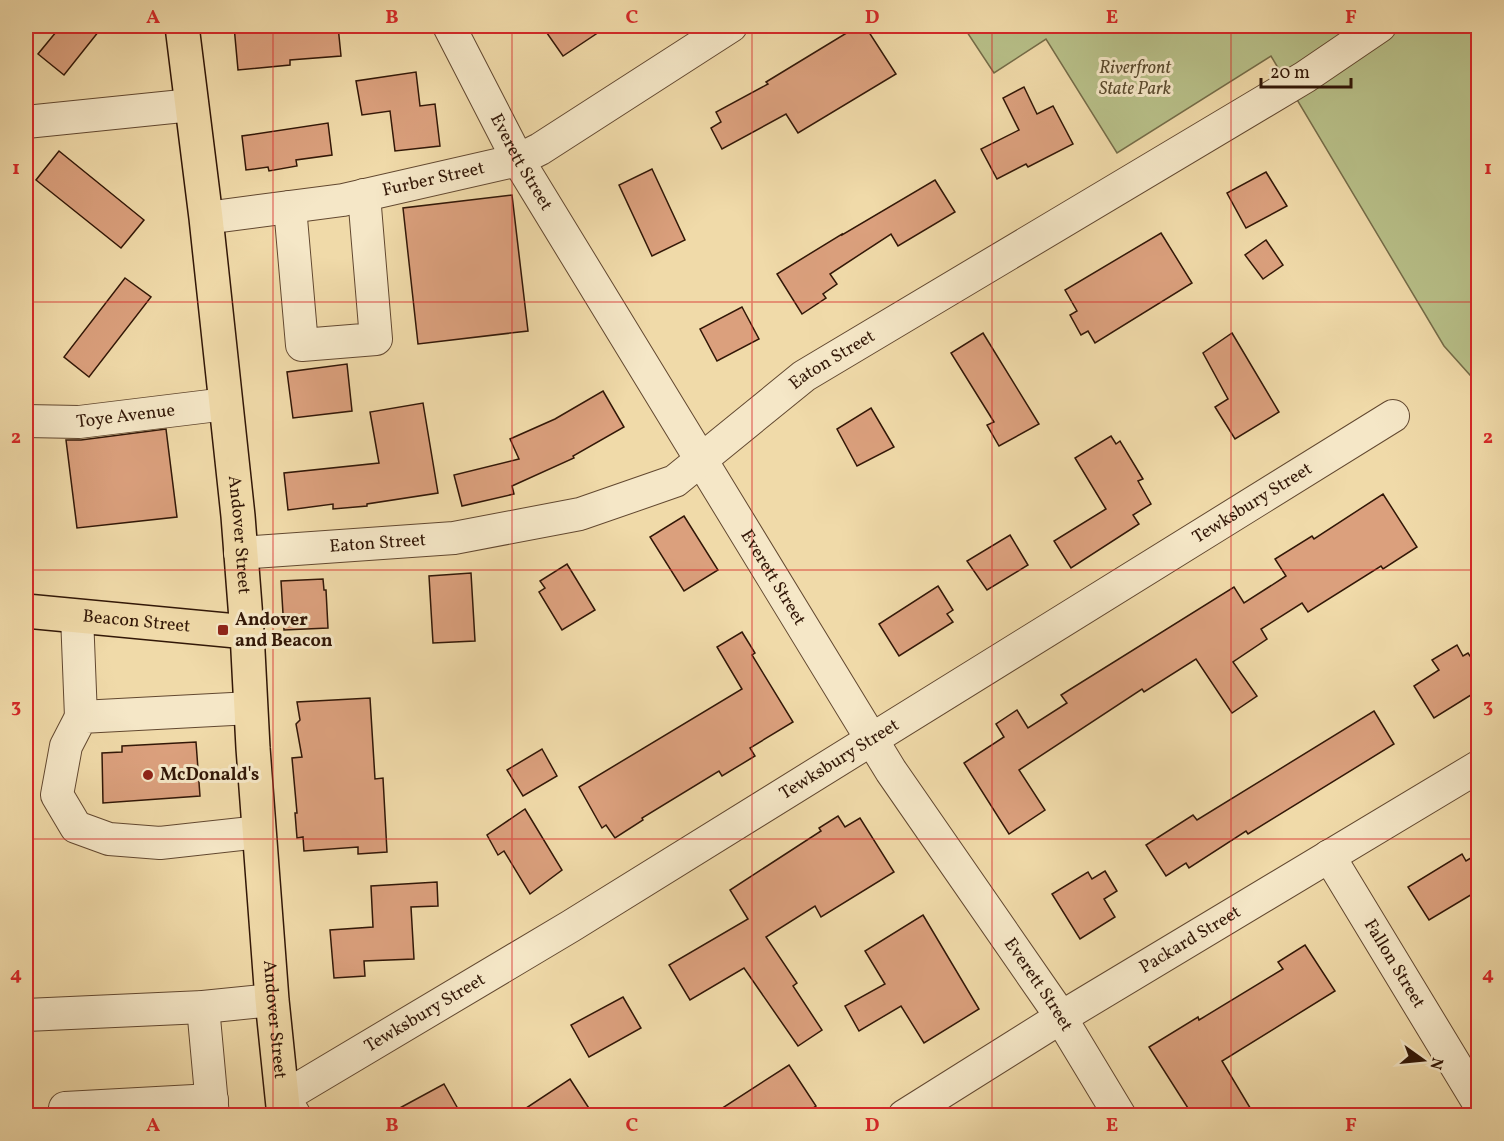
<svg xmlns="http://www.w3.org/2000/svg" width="1504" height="1141" font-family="Vollkorn,serif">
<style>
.green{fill:#b8c089;stroke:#756c48;stroke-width:1.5}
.building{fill:#dba07d;stroke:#321707;stroke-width:1.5}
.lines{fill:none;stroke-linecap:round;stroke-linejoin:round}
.minor-casing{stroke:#624830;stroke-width:34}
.major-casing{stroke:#321707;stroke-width:36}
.minor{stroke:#f5e7c7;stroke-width:32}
.major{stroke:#f0daa9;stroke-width:33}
.grid{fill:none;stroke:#d62828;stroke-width:1.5;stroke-opacity:0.55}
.poi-dot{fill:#8f2418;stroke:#f5e7c7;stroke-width:2}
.labels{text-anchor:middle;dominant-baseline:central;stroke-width:6;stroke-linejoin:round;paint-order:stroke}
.park-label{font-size:18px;font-style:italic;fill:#5a4a2e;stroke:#f5e7c7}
.street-label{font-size:18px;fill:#321707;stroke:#f5e7c7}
.poi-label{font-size:18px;font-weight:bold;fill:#321707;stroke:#f5e7c7;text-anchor:start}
.neatline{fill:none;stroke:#d62828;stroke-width:2}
.grid-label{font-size:20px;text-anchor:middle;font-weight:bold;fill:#d62828}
</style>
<rect width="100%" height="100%" fill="#f0daa9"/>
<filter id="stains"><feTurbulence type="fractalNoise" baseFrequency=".00333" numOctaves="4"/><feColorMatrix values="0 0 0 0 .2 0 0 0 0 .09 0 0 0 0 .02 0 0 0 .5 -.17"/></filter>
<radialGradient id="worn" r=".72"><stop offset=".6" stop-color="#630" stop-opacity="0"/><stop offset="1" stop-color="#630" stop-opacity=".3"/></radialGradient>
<path class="green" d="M 963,26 L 1478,26 L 1478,384 L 1444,346 L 1271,56 L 1117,153 L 1046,39 L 994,73 Z"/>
<g class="building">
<path d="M 61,26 L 103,26 L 64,75 L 38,54 Z"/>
<path d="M 234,26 L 338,26 L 341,56 L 290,60 L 290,65 L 238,70 Z"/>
<path d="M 542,26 L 608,26 L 563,56 Z"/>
<path d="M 858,26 L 865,26 L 896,74 L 798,133 L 786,114 L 722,149 L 711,128 L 721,122 L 716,112 L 768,84 L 766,82 Z"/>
<path d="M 416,72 L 420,106 L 435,104 L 440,146 L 395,151 L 390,111 L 362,115 L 356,81 Z"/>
<path d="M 1024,87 L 1037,114 L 1053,106 L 1073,144 L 1028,167 L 1026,164 L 997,179 L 981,149 L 1019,130 L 1003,98 Z"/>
<path d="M 328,123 L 332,155 L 296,160 L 297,166 L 269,171 L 268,167 L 246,170 L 242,136 Z"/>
<path d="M 59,151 L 144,220 L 121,248 L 36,180 Z"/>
<path d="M 652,169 L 685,240 L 652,256 L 619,185 Z"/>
<path d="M 1266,172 L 1287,206 L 1246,228 L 1227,193 Z"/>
<path d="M 935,180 L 955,212 L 898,246 L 891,234 L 830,274 L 837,284 L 823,294 L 826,298 L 802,314 L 777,274 L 842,234 L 842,235 Z"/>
<path d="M 512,195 L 528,331 L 418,344 L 403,208 Z"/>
<path d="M 1161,233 L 1192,283 L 1095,343 L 1088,331 L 1081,335 L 1070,315 L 1077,311 L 1065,290 Z"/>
<path d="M 1266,240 L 1283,265 L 1263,279 L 1245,255 Z"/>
<path d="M 125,278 L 151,297 L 89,377 L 64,357 Z"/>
<path d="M 742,307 L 759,339 L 717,361 L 700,329 Z"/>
<path d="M 983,333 L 1039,424 L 999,446 L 987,425 L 994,422 L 951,353 Z"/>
<path d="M 1232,333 L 1279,412 L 1235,439 L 1215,407 L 1228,399 L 1203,353 Z"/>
<path d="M 347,364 L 352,411 L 293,418 L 287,372 Z"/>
<path d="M 603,391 L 624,427 L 573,456 L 574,458 L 512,486 L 514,494 L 462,506 L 454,475 L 519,459 L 510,439 L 555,419 Z"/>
<path d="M 423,403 L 438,493 L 367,504 L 367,506 L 333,509 L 333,504 L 288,510 L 284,473 L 379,463 L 370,412 Z"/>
<path d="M 871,408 L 894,447 L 857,466 L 837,429 Z"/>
<path d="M 166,429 L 177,517 L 77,528 L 66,440 L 81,440 Z"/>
<path d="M 1111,436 L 1116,444 L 1120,441 L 1143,479 L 1138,481 L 1151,504 L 1133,515 L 1139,524 L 1071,568 L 1054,541 L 1106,509 L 1075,458 Z"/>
<path d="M 1383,494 L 1417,547 L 1383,569 L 1381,566 L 1308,612 L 1302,603 L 1261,629 L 1267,639 L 1233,662 L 1257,696 L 1232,713 L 1196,659 L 1144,692 L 1142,689 L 1019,770 L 1045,810 L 1009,834 L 964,763 L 1004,737 L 996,724 L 1017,710 L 1028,728 L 1067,703 L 1061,695 L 1234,587 L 1244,603 L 1286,576 L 1275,559 L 1312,536 L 1314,539 Z"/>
<path d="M 684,516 L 718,570 L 684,591 L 650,537 Z"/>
<path d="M 1010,535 L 1028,565 L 987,590 L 967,561 Z"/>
<path d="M 567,564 L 595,610 L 562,630 L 539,592 L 545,588 L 540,581 Z"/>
<path d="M 471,573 L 475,641 L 433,643 L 429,576 Z"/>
<path d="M 323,579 L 324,590 L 326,590 L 328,628 L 284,630 L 281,581 Z"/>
<path d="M 938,586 L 953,610 L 947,614 L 953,622 L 899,656 L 879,624 Z"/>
<path d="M 742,632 L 755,653 L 752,655 L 793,722 L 750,748 L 755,756 L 722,776 L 719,771 L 642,818 L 643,820 L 615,838 L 606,825 L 602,828 L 579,787 L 742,689 L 717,647 Z"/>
<path d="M 1457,645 L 1463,656 L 1468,653 L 1479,669 L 1479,690 L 1434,718 L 1414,686 L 1439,670 L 1432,660 Z"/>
<path d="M 370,698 L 375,779 L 383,778 L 387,852 L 358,854 L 358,847 L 304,851 L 303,837 L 297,838 L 295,813 L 297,813 L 292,758 L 302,757 L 296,724 L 300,720 L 297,702 Z"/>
<path d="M 1374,711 L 1394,744 L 1248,834 L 1246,831 L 1189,868 L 1186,863 L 1166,876 L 1146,845 L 1193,815 L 1197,820 Z"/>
<path d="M 196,742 L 200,796 L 103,803 L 102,753 L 122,752 L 122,746 Z"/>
<path d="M 542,749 L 557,776 L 523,796 L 507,770 Z"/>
<path d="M 525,809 L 562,870 L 530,894 L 504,851 L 498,855 L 487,835 Z"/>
<path d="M 838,816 L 845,827 L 860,818 L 894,872 L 821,917 L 815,906 L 766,937 L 797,983 L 793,986 L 822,1030 L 798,1046 L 744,968 L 690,1000 L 669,965 L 748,919 L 730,890 L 821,831 L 819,828 Z"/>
<path d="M 1479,853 L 1479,890 L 1429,920 L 1408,887 L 1462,854 L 1466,861 Z"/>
<path d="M 1105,871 L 1117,891 L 1104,899 L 1115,917 L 1080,939 L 1052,894 L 1088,872 L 1092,879 Z"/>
<path d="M 437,882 L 438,906 L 411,907 L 414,959 L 364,961 L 365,976 L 334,978 L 330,930 L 373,927 L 371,886 Z"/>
<path d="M 923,915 L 979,1009 L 924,1043 L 901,1006 L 859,1031 L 845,1006 L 885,984 L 865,951 Z"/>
<path d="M 1305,945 L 1335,991 L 1222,1061 L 1255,1116 L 1193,1116 L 1149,1047 L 1198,1017 L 1199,1020 L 1283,969 L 1278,962 Z"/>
<path d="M 623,997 L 641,1028 L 589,1057 L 571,1025 Z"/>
<path d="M 789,1065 L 816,1106 L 801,1116 L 710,1116 Z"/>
<path d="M 570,1079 L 594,1116 L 514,1116 Z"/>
<path d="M 444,1084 L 462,1116 L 385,1116 Z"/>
</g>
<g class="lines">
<g class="minor-casing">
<g id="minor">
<path id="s1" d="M 449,26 L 518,160 L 891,771 L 1053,1005 L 1120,1116"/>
<path d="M 26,122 L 192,105"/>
<path d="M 290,207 L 302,345 L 376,339 L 364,195"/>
<path id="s2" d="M 206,218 L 343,200 L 518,160 L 540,149 L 731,26"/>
<path id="s3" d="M 26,421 L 79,422 L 226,404"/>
<path id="s4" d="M 240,553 L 454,538 L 580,514 L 675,481 L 804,376 L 1305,77 L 1380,26"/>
<path d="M 77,616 L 81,717"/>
<path d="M 251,708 L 81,717 L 66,746 L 57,795 L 76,827 L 109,839 L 160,843 L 259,832"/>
<path id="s5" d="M 1329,856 L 1478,1102"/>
<path d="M 203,1007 L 213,1116"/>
<path d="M 26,1015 L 203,1007 L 272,1000"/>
<path d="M 66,1116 L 65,1108 L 212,1100"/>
<path id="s6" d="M 295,1116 L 284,1097 L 571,926 L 1393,416"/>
<path id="s7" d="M 904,1116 L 1060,1018 L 1478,767"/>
</g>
</g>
<g class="major-casing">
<g id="major">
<path id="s8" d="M 182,26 L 206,218 L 238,516 L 247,632 L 253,748 L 272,1000 L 284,1116"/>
<path id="s9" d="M 26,611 L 247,632"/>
</g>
</g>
<use href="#minor" class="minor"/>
<use href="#major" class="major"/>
</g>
<path class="grid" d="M 273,26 L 273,1116M 512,26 L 512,1116M 752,26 L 752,1116M 992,26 L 992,1116M 1231,26 L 1231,1116M 26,302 L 1478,302M 26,570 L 1478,570M 26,839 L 1478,839"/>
<g class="poi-dot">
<rect x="217" y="624" width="12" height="12" rx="3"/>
<circle cx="148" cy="775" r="6"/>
</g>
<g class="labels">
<g class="park-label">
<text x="1135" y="68">Riverfront<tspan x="1135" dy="21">State Park</tspan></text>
</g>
<g class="street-label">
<text stroke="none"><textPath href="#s1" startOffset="154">Everett Street</textPath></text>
<text stroke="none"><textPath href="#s2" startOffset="231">Furber Street</textPath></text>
<text stroke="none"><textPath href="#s4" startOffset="642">Eaton Street</textPath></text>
<text stroke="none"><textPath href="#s3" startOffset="100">Toye Avenue</textPath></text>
<text stroke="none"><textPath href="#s6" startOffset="1158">Tewksbury Street</textPath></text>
<text stroke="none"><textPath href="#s8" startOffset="512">Andover Street</textPath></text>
<text stroke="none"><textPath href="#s4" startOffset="138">Eaton Street</textPath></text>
<text stroke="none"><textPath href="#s1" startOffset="640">Everett Street</textPath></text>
<text stroke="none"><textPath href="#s9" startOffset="111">Beacon Street</textPath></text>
<text stroke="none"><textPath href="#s6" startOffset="672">Tewksbury Street</textPath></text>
<text stroke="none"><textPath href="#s7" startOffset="336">Packard Street</textPath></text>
<text stroke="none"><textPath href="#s5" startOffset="126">Fallon Street</textPath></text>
<text stroke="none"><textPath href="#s1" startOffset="1126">Everett Street</textPath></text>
<text stroke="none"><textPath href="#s6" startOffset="186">Tewksbury Street</textPath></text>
<text stroke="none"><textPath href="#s8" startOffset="998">Andover Street</textPath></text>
</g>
<g class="poi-label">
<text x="235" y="620">Andover<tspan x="235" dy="21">and Beacon</tspan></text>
<text x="160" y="775">McDonald's</text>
</g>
</g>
<rect width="1504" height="1141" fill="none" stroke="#f0daa9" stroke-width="66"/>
<g transform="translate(1423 1060) rotate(105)" stroke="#f5e7c7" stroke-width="4.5" paint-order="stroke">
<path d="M0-4.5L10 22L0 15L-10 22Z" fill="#321707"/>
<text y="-9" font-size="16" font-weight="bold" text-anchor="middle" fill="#321707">N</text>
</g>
<path d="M1261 78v9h90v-9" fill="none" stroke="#321707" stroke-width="3"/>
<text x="1270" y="78" font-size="18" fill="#321707" stroke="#f5e7c7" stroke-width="4.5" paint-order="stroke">20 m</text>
<rect x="33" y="33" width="1438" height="1075" class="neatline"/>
<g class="grid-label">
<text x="153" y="23">A</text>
<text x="392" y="23">B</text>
<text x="632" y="23">C</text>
<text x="872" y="23">D</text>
<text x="1112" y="23">E</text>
<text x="1351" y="23">F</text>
<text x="16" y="174">1</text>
<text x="1488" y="174">1</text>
<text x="16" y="443">2</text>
<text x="1488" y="443">2</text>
<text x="16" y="712">3</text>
<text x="1488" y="712">3</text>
<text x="16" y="980">4</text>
<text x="1488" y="980">4</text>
<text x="153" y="1131">A</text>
<text x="392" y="1131">B</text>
<text x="632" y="1131">C</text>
<text x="872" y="1131">D</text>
<text x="1112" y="1131">E</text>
<text x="1351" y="1131">F</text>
</g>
<rect width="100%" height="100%" filter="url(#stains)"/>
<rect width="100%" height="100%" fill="url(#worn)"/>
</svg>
